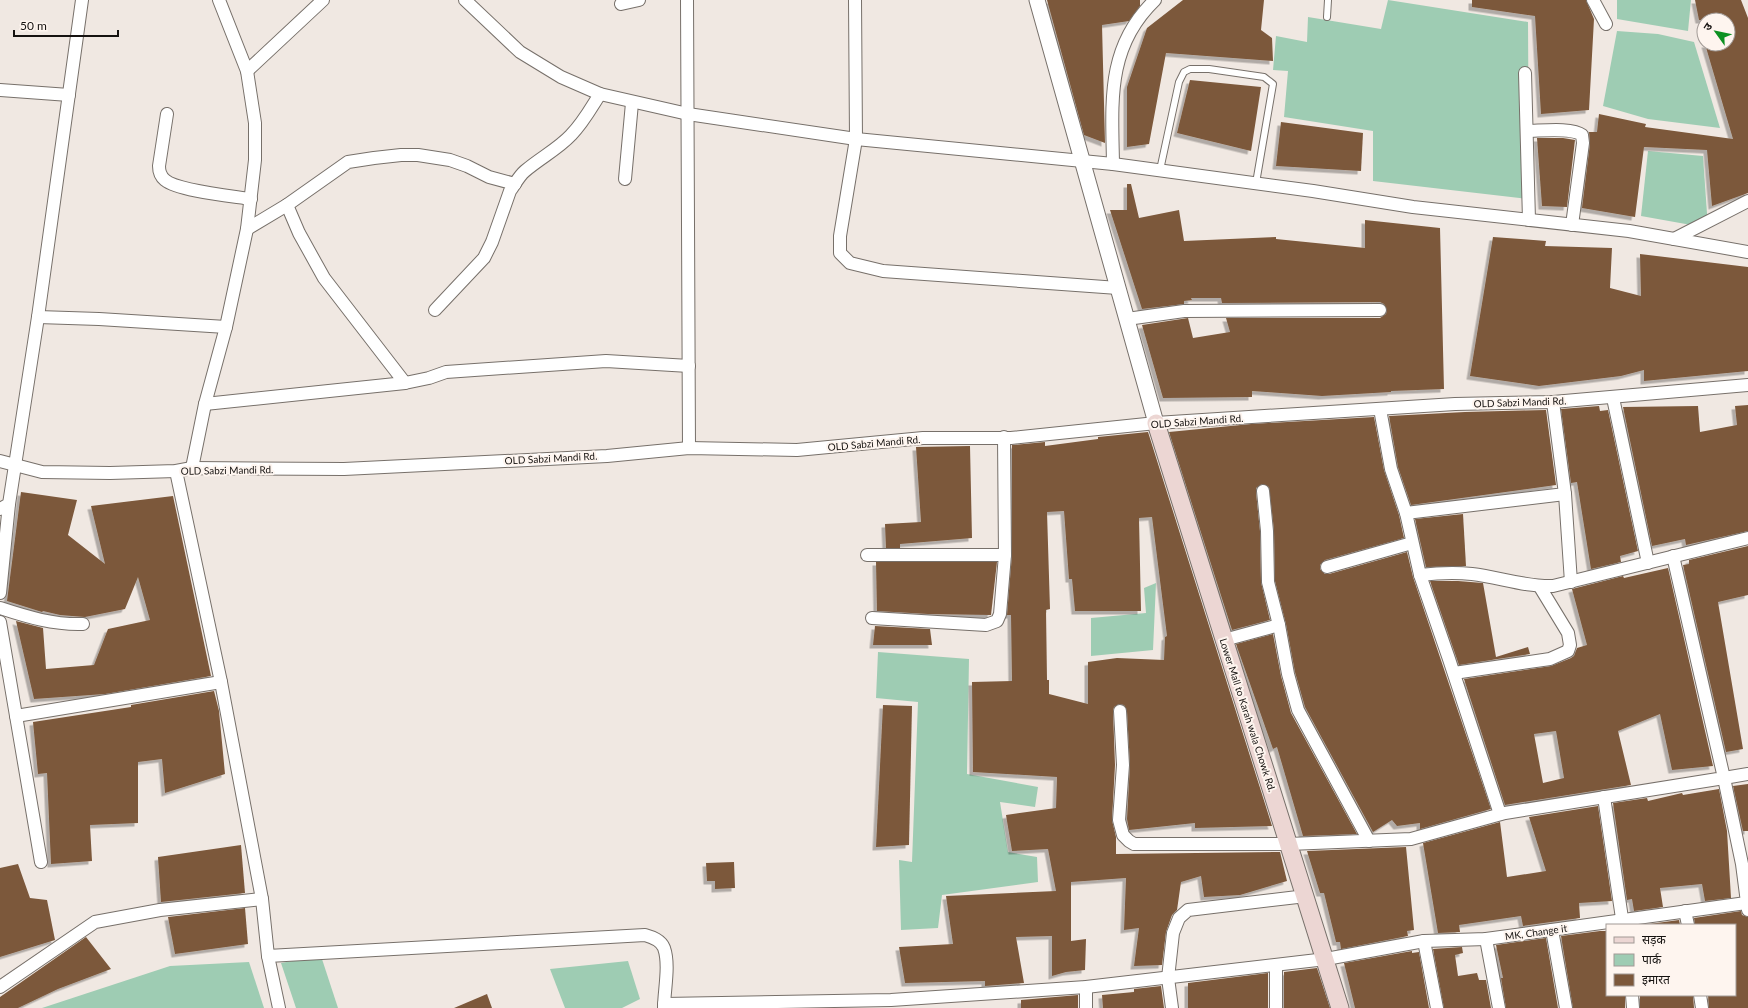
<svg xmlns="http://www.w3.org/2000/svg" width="1748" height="1008" font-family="Lato,'Noto Sans Devanagari',sans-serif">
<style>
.green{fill:#9eccb3}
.building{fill:#7c583b;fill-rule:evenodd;filter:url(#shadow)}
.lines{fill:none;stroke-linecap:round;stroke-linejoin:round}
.service-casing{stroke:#77706a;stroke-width:8}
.minor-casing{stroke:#77706a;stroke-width:14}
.tertiary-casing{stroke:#77706a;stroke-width:17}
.secondary-casing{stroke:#77706a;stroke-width:19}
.service{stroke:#fff;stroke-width:6}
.minor{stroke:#fff;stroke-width:12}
.tertiary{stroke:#fff;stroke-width:15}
.secondary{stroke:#ecd6d3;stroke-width:17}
.labels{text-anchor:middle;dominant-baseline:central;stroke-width:4;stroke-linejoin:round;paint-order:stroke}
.street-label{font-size:10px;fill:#151210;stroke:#fef5ef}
</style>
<defs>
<filter id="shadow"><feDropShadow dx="-3.5" dy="3.5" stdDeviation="0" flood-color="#0004"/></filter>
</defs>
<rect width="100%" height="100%" fill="#f0e8e2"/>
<g class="green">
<path d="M 1388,0 L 1528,22 L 1529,199 L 1373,181 L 1373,131 L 1284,117 L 1288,71 L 1273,70 L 1276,36 L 1307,42 L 1308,17 L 1381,29 Z"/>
<path d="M 1617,0 L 1691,0 L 1688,31 L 1617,19 Z"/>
<path d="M 1617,31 L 1658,34 L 1694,42 L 1720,128 L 1648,119 L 1603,106 Z"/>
<path d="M 1648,151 L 1703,156 L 1708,228 L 1641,216 Z"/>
<path d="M 1156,583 L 1153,650 L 1091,656 L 1091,618 L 1146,613 L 1144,588 Z"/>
<path d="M 878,652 L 969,659 L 967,774 L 1038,787 L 1035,807 L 1000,802 L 1008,852 L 1037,857 L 1038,882 L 942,895 L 938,928 L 901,930 L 899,860 L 912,862 L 918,702 L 876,698 Z"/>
<path d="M 321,956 L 338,1008 L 296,1008 L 281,963 Z"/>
<path d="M 628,961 L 640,999 L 622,1008 L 565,1008 L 550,969 Z"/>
<path d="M 249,962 L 264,1008 L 42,1008 L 170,966 Z"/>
</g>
<g class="building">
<path d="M 1047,0 L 1140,0 L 1140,6 L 1129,21 L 1102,25 L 1105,143 L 1084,135 Z"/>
<path d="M 1183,0 L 1264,0 L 1261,30 L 1272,38 L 1273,61 L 1166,53 L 1149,144 L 1127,147 L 1127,87 L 1147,28 Z"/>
<path d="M 1472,0 L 1586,0 L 1594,19 L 1589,110 L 1541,114 L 1535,16 L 1472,7 Z"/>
<path d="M 1695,0 L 1741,0 L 1748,18 L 1748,193 L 1712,206 L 1707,150 L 1644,147 L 1635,217 L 1582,208 L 1590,144 L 1589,132 L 1597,132 L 1599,114 L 1646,124 L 1645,127 L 1733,139 L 1705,44 L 1728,44 L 1728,20 L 1699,20 Z"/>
<path d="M 1190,80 L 1261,87 L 1251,151 L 1177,133 Z"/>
<path d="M 1281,122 L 1363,133 L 1361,171 L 1276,166 Z"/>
<path d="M 1537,138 L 1563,138 L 1575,140 L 1567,207 L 1542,206 Z"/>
<path d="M 1127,184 L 1131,184 L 1139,218 L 1179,210 L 1184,241 L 1276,237 L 1276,239 L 1365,248 L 1365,220 L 1440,228 L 1444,389 L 1391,391 L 1391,392 L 1322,396 L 1252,391 L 1252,397 L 1163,398 L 1142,325 L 1188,318 L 1193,338 L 1230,332 L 1226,318 L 1380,318 L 1386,314 L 1387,310 L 1384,304 L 1380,302 L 1222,303 L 1221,298 L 1191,298 L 1192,300 L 1184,301 L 1184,304 L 1142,309 L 1110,210 L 1127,210 Z"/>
<path d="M 1493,237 L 1546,241 L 1545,246 L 1612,248 L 1610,288 L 1641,296 L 1640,254 L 1748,267 L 1748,371 L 1644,381 L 1644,370 L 1621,376 L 1539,386 L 1470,376 Z"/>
<path d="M 1748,405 L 1748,531 L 1686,545 L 1685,539 L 1652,546 L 1623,407 L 1698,406 L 1700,432 L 1737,425 L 1735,406 Z"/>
<path d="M 1599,406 L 1600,411 L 1608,410 L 1638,551 L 1620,556 L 1621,562 L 1591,569 L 1577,482 L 1571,483 L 1561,409 Z"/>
<path d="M 1546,410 L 1556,485 L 1411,505 L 1398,467 L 1389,416 L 1465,412 Z"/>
<path d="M 1374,417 L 1384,470 L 1399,515 L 1404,538 L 1325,560 L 1320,565 L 1320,569 L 1325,574 L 1329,574 L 1407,552 L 1413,577 L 1491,809 L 1420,829 L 1420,823 L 1397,826 L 1392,820 L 1373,832 L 1305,707 L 1295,672 L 1286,624 L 1275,581 L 1274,530 L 1269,487 L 1262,484 L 1256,488 L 1256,492 L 1260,531 L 1261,582 L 1270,620 L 1232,630 L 1169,432 L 1251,424 Z"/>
<path d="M 1148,432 L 1272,826 L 1195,828 L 1195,823 L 1129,830 L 1127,819 L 1130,765 L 1127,711 L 1124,705 L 1119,704 L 1114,707 L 1113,711 L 1115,765 L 1112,820 L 1116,837 L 1116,854 L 1280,852 L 1287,881 L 1240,895 L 1204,897 L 1201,876 L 1181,882 L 1177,910 L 1172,915 L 1166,932 L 1162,965 L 1134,966 L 1139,928 L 1124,930 L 1126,878 L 1071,882 L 1071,941 L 1086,939 L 1085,970 L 1066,972 L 1052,976 L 1052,936 L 1016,937 L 1024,983 L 985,986 L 985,981 L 905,983 L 899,947 L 953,944 L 946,896 L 1056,891 L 1048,849 L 1012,851 L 1006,815 L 1056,808 L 1057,777 L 973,772 L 972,682 L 1012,681 L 1011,615 L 1007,615 L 1012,555 L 1012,445 L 1045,442 L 1045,446 L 1098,439 L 1098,437 ZM 1064,511 L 1069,579 L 1072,579 L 1075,611 L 1141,611 L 1139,518 L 1152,517 L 1167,636 L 1165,637 L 1164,660 L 1117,658 L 1088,662 L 1088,704 L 1049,694 L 1049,680 L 1047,680 L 1046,610 L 1050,609 L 1047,512 Z"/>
<path d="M 970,446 L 972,538 L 900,544 L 900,548 L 886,548 L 885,524 L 921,522 L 916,447 Z"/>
<path d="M 21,492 L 77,500 L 68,535 L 105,564 L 91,506 L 173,496 L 211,676 L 105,694 L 34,699 L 16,621 L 43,628 L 46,669 L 94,665 L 108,629 L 150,620 L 138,577 L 125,609 L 85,617 L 72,616 L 60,615 L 43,611 L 42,612 L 7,601 Z"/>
<path d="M 1463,514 L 1466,566 L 1426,567 L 1415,519 Z"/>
<path d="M 1748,546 L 1748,595 L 1718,602 L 1743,749 L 1726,752 L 1683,565 L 1689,564 L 1689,560 Z"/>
<path d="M 876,562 L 997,562 L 991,615 L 928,614 L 877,611 Z"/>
<path d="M 1668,568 L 1713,766 L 1672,770 L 1660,714 L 1618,731 L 1631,785 L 1505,805 L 1464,679 L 1551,666 L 1571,658 L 1574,656 L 1577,648 L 1587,645 L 1572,589 L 1623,576 L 1624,578 ZM 1556,731 L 1564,778 L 1543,783 L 1534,734 Z"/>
<path d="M 1430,581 L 1458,581 L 1483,583 L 1496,657 L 1528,647 L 1530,654 L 1459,665 Z"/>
<path d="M 875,626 L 930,629 L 932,645 L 873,645 Z"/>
<path d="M 1273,634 L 1281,676 L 1291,713 L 1357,834 L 1303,836 L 1277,747 L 1273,749 L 1236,644 Z"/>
<path d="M 214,691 L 219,711 L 225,774 L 165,793 L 162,759 L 138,762 L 138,823 L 90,825 L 92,861 L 51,864 L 47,773 L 38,774 L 33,722 L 131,707 L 131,705 Z"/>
<path d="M 883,705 L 912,706 L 909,845 L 876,847 Z"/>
<path d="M 1748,784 L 1748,831 L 1743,831 L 1733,786 Z"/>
<path d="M 1719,789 L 1727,831 L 1731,898 L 1705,901 L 1702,884 L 1660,888 L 1663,907 L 1634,911 L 1632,899 L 1627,900 L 1613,803 L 1647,798 L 1648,801 L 1682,793 L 1683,795 Z"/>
<path d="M 1598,806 L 1612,901 L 1579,903 L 1580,918 L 1523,926 L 1521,916 L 1459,925 L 1460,932 L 1438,933 L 1423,843 L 1500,822 L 1507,877 L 1546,871 L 1529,817 Z"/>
<path d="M 241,845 L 245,893 L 161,902 L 158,857 Z"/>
<path d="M 1406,847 L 1414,930 L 1407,931 L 1408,936 L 1341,949 L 1340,942 L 1336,942 L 1324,893 L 1320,893 L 1307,851 Z"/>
<path d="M 734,862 L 735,888 L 715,889 L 715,881 L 707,881 L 706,863 Z"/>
<path d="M 18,864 L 30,898 L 47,900 L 55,940 L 0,957 L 0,868 Z"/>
<path d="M 245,908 L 248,944 L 175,954 L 168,917 Z"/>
<path d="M 1741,911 L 1742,915 L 1748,917 L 1748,1008 L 1709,1008 L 1708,995 L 1735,995 L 1735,925 L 1695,925 L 1694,918 Z"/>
<path d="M 1679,920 L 1680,925 L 1642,925 Z"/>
<path d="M 1600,931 L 1607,931 L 1607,995 L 1625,995 L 1625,1008 L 1573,1008 L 1561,936 Z"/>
<path d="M 86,937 L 111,969 L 58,989 L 18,1008 L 0,1008 L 0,997 Z"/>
<path d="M 1546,938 L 1558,1008 L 1506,1008 L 1501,978 L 1503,978 L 1496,945 Z"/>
<path d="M 1462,947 L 1463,953 L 1455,955 L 1458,976 L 1477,973 L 1479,980 L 1486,980 L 1491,1008 L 1444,1008 L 1433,949 Z"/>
<path d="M 1412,951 L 1412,953 L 1419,952 L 1429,1008 L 1355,1008 L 1344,963 Z"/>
<path d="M 1317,968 L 1330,1008 L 1284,1008 L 1284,972 Z"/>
<path d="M 1268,973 L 1268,1008 L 1188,1008 L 1188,983 Z"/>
<path d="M 1161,986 L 1164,1008 L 1103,1008 L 1102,995 L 1134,992 L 1134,989 Z"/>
<path d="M 487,994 L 492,1008 L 454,1008 Z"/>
<path d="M 1078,995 L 1078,1008 L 1021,1008 L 1021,1000 Z"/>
<path d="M 1640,995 L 1693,995 L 1694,1008 L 1640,1008 Z"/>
</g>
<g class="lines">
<g class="service-casing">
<g id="service">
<path d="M 1327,17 L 1328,0"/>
<path d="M 1160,170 L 1179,82 L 1184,72 L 1190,69 L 1209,69 L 1264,77 L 1273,84 L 1256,183"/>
</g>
</g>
<g class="minor-casing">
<g id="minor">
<path d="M 465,0 L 520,52 L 561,77 L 600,94 L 688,114 L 856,139 L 1113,164 L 1313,191 L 1413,207 L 1629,231 L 1748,252"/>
<path d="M 687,0 L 689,448"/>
<path d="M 855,0 L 856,139 L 840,236 L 840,253 L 850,263 L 883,271 L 1118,288"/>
<path d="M 1593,0 L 1606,24"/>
<path d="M 621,4 L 639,0"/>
<path d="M 247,71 L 323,0"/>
<path d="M 1525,73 L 1529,220"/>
<path d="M 0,90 L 69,95"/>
<path d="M 167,114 L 159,166 C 159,172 160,176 165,180 C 178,191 232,196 251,199"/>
<path d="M 1527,131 C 1540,131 1572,127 1582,135 L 1583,143 L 1572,225"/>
<path d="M 1113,164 C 1112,102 1106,47 1155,0"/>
<path d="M 625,179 L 632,103"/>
<path d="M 287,205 L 299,233 L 324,278 L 405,383"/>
<path d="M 247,229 L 287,205 L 348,162 L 374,158 L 401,155 L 418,155 L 450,160 L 467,166 L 489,177 L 515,184"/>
<path d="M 1674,239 L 1748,201"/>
<path d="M 435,310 L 484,258 L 492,242 L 510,191 C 515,184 519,176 525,171 C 540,158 558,149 571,135 C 583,123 591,108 600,94"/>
<path d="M 38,317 L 99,319 L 226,327"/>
<path d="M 1127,319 L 1184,311 L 1380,310"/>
<path d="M 1613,398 L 1648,563"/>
<path d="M 205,404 L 405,383 L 429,378 L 446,372 L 606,361 L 689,366"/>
<path d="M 1380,409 L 1391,469 L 1406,513"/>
<path d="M 0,461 L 42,472 L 110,473 L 176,471 L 192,468 L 344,469 L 607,456 L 689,448 L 797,450 L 923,438 L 1011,438 L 1156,423 L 1455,404 L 1553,402 L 1748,385"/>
<path d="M 192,468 L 205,404 L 226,327 L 247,229 L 255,160 L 255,123 L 247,71 L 219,0"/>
<path d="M 176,471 L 221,682 L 262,899 L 268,956 L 645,935 C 652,937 661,940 664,948 C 670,965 664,991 664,1008"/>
<path d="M 1263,491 L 1267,531 L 1268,582 L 1279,625 L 1288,674 L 1298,710 L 1369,841"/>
<path d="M 1565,494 L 1571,582"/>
<path d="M 0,509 L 9,504 L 38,317 L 82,0"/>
<path d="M 867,555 L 1005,555"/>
<path d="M 1327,567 L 1412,543"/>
<path d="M 1420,575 C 1437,573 1454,572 1472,574 C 1499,577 1525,587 1553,586 L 1748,538"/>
<path d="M 0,593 L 9,504"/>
<path d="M 0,608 C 27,617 54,625 83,624"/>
<path d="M 872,618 L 986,625 L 997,621 L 1000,614 L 1005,555 L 1004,437"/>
<path d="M 0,622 L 41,862"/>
<path d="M 1224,640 L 1279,625"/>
<path d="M 1454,673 L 1550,659 L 1568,651 L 1570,645 L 1568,633 L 1540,587"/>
<path d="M 1120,711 L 1123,765 L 1119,820 L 1123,835 L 1129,841 L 1134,844 L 1289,844 L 1411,839 L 1505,813 L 1724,778 L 1673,556"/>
<path d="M 16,716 L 221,682"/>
<path d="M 1748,774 L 1724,778 L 1742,864 L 1748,910"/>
<path d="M 1604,797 L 1623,925"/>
<path d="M 1500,814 L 1449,659 L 1420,575 L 1406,513 L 1565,494 L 1553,402"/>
<path d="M 1685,911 L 1688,925"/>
<path d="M 1552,930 L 1566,1008"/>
<path d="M 1486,939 L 1499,1008"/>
<path d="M 1424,941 L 1437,1008"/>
<path d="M 268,956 L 279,1008"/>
<path d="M 0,987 L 95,922 L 160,910 L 262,899"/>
<path d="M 1086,987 L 1086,1008"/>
<path d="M 1632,995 L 1633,1008"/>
<path d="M 1700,995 L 1702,1008"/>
<path d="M 664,1004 L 891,1000 L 1086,987 L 1326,959 L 1424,941 L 1486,939 L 1746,903"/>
<path d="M 1172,1008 L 1168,978 L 1173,933 L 1179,918 L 1188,910 L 1306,896"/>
<path d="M 1276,1008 L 1276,966"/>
</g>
</g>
<g class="tertiary-casing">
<path id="tertiary" d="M 1037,0 L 1156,423"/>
</g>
<g class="secondary-casing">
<path id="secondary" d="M 1156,423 L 1340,1008"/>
</g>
<use href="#service" class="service"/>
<use href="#minor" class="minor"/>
<use href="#tertiary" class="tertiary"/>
<use href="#secondary" class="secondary"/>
</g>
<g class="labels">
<g class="street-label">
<text transform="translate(1520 402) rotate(-2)">OLD Sabzi Mandi Rd.</text>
<text transform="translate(1197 421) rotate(-4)">OLD Sabzi Mandi Rd.</text>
<text transform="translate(874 443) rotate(-5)">OLD Sabzi Mandi Rd.</text>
<text transform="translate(551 458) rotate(-3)">OLD Sabzi Mandi Rd.</text>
<text transform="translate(227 470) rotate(-1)">OLD Sabzi Mandi Rd.</text>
<text transform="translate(1248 715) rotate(72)">Lower Mall to Karah wala Chowk Rd.</text>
<text transform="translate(1536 932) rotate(-8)">MK, Change it</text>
</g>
</g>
<rect x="1606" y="924" width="130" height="72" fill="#fef5ef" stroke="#a19a96"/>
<rect x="1614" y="937" width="20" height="6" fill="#ecd6d3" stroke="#a19a96"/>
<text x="1642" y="944" font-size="12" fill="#151210">सड़क</text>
<rect x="1614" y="954" width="20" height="12" fill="#9eccb3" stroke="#a19a96"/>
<text x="1642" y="964" font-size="12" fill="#151210">पार्क</text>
<rect x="1614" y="974" width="20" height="12" fill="#7c583b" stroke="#a19a96"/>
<text x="1642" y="984" font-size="12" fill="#151210">इमारत</text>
<g transform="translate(1716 32) rotate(303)"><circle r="19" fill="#fef5ef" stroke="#a19a96"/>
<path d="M0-3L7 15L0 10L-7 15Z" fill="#0c9122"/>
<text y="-6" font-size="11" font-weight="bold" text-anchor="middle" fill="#151210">उ</text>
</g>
<path d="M14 30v6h104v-6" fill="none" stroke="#151210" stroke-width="2"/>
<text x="20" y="30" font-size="12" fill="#151210" stroke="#fef5ef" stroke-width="3" paint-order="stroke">50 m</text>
</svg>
